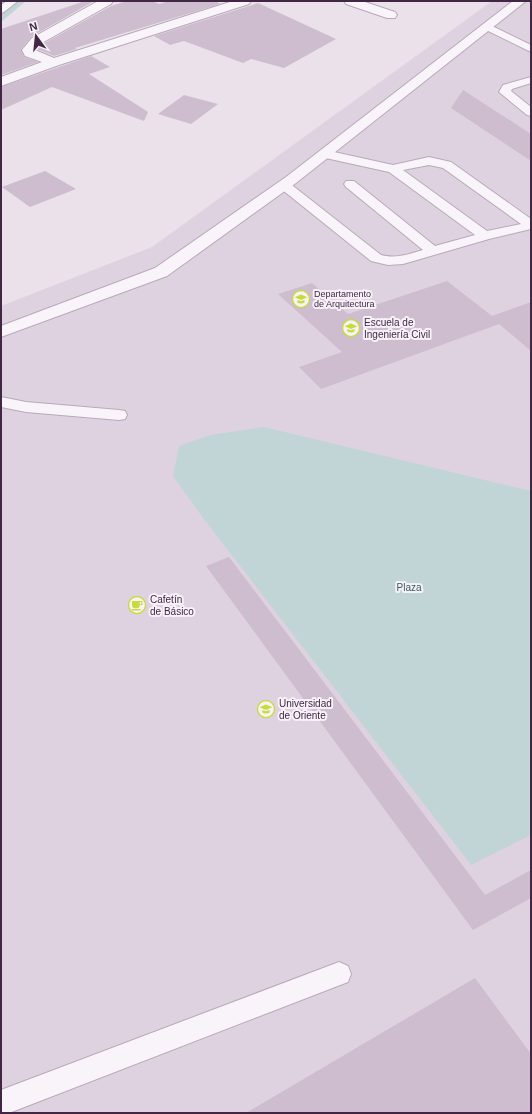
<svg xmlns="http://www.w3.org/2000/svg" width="532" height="1114" font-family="Arial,sans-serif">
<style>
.built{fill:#dfd2e0}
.green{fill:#c1d5d6}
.building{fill:#cdbdce}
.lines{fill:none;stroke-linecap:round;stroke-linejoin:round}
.service-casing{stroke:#b8a9b9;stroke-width:2}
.minor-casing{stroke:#b8a9b9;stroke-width:2}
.service{fill:#f8f4f9;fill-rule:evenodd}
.minor{fill:#f8f4f9;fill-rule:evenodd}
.labels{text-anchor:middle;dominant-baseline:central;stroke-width:4;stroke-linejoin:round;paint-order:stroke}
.far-poi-label{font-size:9px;fill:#422745;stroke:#f7f1f8;text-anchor:start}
.poi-label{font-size:10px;fill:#422745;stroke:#f7f1f8;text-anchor:start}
.park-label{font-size:10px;fill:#335d62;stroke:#f7f1f8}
</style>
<rect width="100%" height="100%" fill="#eae1eb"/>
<path class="built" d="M 492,1 L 531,1 L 531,1113 L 1,1113 L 1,306 L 152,247 Z"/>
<g class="green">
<path d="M 1,1 L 26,1 L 1,22 Z"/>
<path d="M 264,427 L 531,491 L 531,835 L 471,865 L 203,518 L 173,476 L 179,446 L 210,435 Z"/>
</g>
<g class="building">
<path d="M 85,1 L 94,1 L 31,37 L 21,49 L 24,57 L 38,62 L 1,75 L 1,29 Z"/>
<path d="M 127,1 L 152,1 L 159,4 L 169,1 L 216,1 L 220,4 L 75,48 L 77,49 L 54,56 L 37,49 L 41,45 L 111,6 Z"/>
<path d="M 258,3 L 336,39 L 284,68 L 251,59 L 243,63 L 184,41 L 170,45 L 154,36 Z"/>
<path d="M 91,56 L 110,67 L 89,74 L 148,112 L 144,121 L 52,87 L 1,110 L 1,87 Z"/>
<path d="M 463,90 L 531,134 L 531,161 L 451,108 Z"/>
<path d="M 184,95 L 218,104 L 191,124 L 158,114 Z"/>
<path d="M 45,171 L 76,189 L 30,207 L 2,187 Z"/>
<path d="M 447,281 L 492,316 L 531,302 L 531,351 L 499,324 L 321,389 L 299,367 L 342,352 L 278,294 L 312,283 L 348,314 Z"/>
<path d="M 229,557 L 485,895 L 531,870 L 531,898 L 473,930 L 206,566 Z"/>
<path d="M 475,978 L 531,1054 L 531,1113 L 246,1113 Z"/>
</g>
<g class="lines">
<g class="service-casing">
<g id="service">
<path d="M 7,1 L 18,1 L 4,12 L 1,13 L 1,5 Z"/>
<path d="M 488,24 L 531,45 L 531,52 L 484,29 L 483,27 Z"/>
<path d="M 531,77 L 531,83 L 512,89 L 511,91 L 531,107 L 531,116 L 527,115 L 499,92 L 503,85 Z"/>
<path d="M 325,150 L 393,165 L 429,157 L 451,162 L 531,219 L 531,229 L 489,239 L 403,264 L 388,265 L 371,261 L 280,188 L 278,185 L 280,182 L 288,182 L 381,255 C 396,259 409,254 423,250 L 346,187 L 344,184 L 346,181 L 354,181 L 435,246 L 475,235 L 389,172 L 321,157 L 319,154 L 321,151 ZM 429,165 L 443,168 L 521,224 L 487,231 L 403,170 Z"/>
<path d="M 1,397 L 26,402 L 119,410 L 125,411 L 127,415 L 125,419 L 119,420 L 26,412 L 1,407 Z"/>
<path d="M 339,962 L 348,966 L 351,974 L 348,982 L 9,1113 L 1,1113 L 1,1090 Z"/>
</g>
</g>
<g class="minor-casing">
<g id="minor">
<path d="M 98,1 L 113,1 L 111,4 L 40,44 L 35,50 L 54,58 L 233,1 L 251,1 L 249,4 L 59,65 L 1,86 L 1,77 L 42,62 L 25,56 L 22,50 L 32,38 Z"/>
<path d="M 344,1 L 362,1 L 395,12 L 397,15 L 395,18 L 387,18 L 346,4 Z"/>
<path d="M 513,1 L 526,1 L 296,183 L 167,276 L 1,337 L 1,326 L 155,268 L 286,177 Z"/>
</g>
</g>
<use href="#service" class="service"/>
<use href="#minor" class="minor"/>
</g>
<defs>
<g id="university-ring" transform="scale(0.9)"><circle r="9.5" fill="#f7f1f8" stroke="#c6dc39" stroke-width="1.5"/><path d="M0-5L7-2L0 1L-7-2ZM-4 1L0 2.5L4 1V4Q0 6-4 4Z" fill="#c6dc39"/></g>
<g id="cafe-ring" transform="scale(0.9)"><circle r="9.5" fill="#f7f1f8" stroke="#c6dc39" stroke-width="1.5"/><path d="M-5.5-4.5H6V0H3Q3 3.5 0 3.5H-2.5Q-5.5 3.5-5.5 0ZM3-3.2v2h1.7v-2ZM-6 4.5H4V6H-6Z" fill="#c6dc39"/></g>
</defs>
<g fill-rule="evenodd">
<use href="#university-ring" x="301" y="299"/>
<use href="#university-ring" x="351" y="328"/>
<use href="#cafe-ring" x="137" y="605"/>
<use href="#university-ring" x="266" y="709"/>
</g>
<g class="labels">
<g class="far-poi-label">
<text x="314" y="294">Departamento<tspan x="314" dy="10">de Arquitectura</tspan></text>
</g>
<g class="poi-label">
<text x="364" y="322">Escuela de<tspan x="364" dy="12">Ingeniería Civil</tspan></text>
<text x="150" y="599">Cafetín<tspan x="150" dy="12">de Básico</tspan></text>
<text x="279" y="703">Universidad<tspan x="279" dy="12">de Oriente</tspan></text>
</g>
<g class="park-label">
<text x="409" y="587">Plaza</text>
</g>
</g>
<rect width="532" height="1114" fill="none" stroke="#422745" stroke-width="4"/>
<g transform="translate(36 36) rotate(345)" stroke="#f7f1f8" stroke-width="3" paint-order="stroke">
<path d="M0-3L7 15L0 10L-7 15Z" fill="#422745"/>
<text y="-6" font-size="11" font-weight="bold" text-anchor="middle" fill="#422745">N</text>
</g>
</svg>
